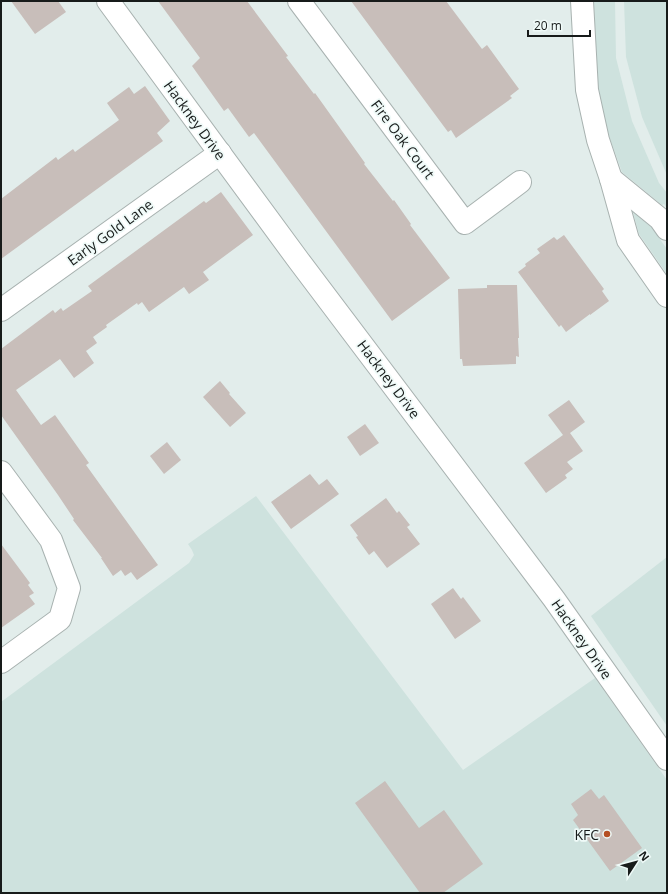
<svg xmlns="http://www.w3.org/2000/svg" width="668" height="894" font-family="'Open Sans',sans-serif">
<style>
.built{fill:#cee2de}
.building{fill:#c8beba}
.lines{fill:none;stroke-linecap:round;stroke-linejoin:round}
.minor-casing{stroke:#a8b2b0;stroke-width:24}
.minor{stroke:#fff;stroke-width:22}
.poi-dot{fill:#b54f23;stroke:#effaf8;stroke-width:1.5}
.labels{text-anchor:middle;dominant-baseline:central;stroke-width:3.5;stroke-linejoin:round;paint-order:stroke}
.street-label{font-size:14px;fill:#171b1a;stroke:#effaf8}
.poi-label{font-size:14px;fill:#171b1a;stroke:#effaf8;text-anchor:end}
</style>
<rect width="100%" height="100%" fill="#e2edeb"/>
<g class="built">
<path d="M 594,1 L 615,1 L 616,58 L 632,121 L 659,183 L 667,193 L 667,208 L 664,204 L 662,205 L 622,172 L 609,136 L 598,88 Z"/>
<path d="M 624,1 L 667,1 L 667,175 L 642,117 L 626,57 Z"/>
<path d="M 633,212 L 651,227 L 667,249 L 667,274 L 639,234 Z"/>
<path d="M 256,496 L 463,770 L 595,678 L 667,780 L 667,892 L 1,893 L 1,702 L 189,563 L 194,555 L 192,550 L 188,544 Z"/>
<path d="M 667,557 L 667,726 L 591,616 Z"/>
</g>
<g class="building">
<path d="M 11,1 L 58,1 L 66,12 L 35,34 Z"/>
<path d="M 158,1 L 247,1 L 288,56 L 286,57 L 314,94 L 315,93 L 365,163 L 364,164 L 393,201 L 394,200 L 411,224 L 410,225 L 450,278 L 392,321 L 254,133 L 249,137 L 228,108 L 224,111 L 192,66 L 200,58 Z"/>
<path d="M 351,1 L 446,1 L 482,49 L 487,45 L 519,89 L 510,96 L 512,98 L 456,138 L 451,130 L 448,132 Z"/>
<path d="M 145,86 L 170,121 L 157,133 L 163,141 L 1,259 L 1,199 L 56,157 L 58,160 L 73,149 L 75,152 L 119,120 L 107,103 L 129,87 L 134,94 Z"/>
<path d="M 221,192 L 253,235 L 203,272 L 209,280 L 189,294 L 184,287 L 149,312 L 142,302 L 138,305 L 137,303 L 106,325 L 107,327 L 93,337 L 97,343 L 86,351 L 94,363 L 74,378 L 60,359 L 16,390 L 41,425 L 55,415 L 89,463 L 86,465 L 158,565 L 137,580 L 131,572 L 125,576 L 121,570 L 113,576 L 101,558 L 102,558 L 73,520 L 74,519 L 58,495 L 1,415 L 1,349 L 53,310 L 55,313 L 61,308 L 63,311 L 92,291 L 88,286 L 204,201 L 206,203 Z"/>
<path d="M 564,235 L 604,289 L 602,291 L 609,301 L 590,315 L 590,314 L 566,332 L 561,325 L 559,327 L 518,272 L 526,266 L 525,264 L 540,253 L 537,249 L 554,237 L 557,240 Z"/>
<path d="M 487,285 L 517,285 L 519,338 L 518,338 L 519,357 L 516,356 L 516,364 L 463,366 L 462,359 L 460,359 L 458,289 L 487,288 Z"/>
<path d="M 220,381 L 230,393 L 229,394 L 246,413 L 230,427 L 203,397 Z"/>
<path d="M 569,400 L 585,422 L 570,433 L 583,451 L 567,462 L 573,469 L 565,475 L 567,478 L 546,493 L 524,463 L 563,435 L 548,415 Z"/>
<path d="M 365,424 L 379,443 L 360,456 L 347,437 Z"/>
<path d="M 167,442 L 181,460 L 164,474 L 150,456 Z"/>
<path d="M 310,474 L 319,485 L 327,479 L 339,494 L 291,529 L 271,502 Z"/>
<path d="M 386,498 L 397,513 L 399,511 L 410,525 L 407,527 L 420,544 L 387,568 L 374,551 L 369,555 L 356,537 L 358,536 L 350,525 Z"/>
<path d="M 1,544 L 30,583 L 28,585 L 34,593 L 29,596 L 35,604 L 1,628 Z"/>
<path d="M 453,588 L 461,599 L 463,597 L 481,621 L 455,639 L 431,604 Z"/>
<path d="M 385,781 L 419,828 L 444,810 L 483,864 L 443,893 L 420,893 L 355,803 Z"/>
<path d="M 591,789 L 599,799 L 604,795 L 642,848 L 610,871 L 573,820 L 578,815 L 571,804 Z"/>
</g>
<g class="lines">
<g class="minor-casing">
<g id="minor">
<path d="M 108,1 L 299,261 L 554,599 L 667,759"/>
<path d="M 299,1 L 465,223 L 520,182"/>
<path d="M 582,1 L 587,90 L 598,140 L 611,179 L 628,240 L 667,296"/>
<path d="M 611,179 L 660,219 L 667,229"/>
<path d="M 1,310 L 220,153"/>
<path d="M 1,472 L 51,540 L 69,588 L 60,619 L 1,662"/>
</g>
</g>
<use href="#minor" class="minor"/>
</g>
<circle class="poi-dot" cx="607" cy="834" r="4"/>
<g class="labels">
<g class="street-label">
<text transform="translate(195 120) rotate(54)">Hackney Drive</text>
<text transform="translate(403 139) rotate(53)">Fire Oak Court</text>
<text transform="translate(110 232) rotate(-36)">Early Gold Lane</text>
<text transform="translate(389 379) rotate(53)">Hackney Drive</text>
<text transform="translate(582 639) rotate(55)">Hackney Drive</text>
</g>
<g class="poi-label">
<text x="599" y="834">KFC</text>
</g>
</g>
<rect width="668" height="894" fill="none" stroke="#171b1a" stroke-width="4"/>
<g transform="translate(636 862) rotate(54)" stroke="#effaf8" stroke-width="3" paint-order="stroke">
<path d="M0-3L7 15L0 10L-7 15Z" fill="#171b1a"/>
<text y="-6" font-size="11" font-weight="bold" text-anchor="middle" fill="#171b1a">N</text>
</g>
<path d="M528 30v6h62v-6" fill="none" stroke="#171b1a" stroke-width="2"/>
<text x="534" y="30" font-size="12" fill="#171b1a" stroke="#effaf8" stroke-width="3" paint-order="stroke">20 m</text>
</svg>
